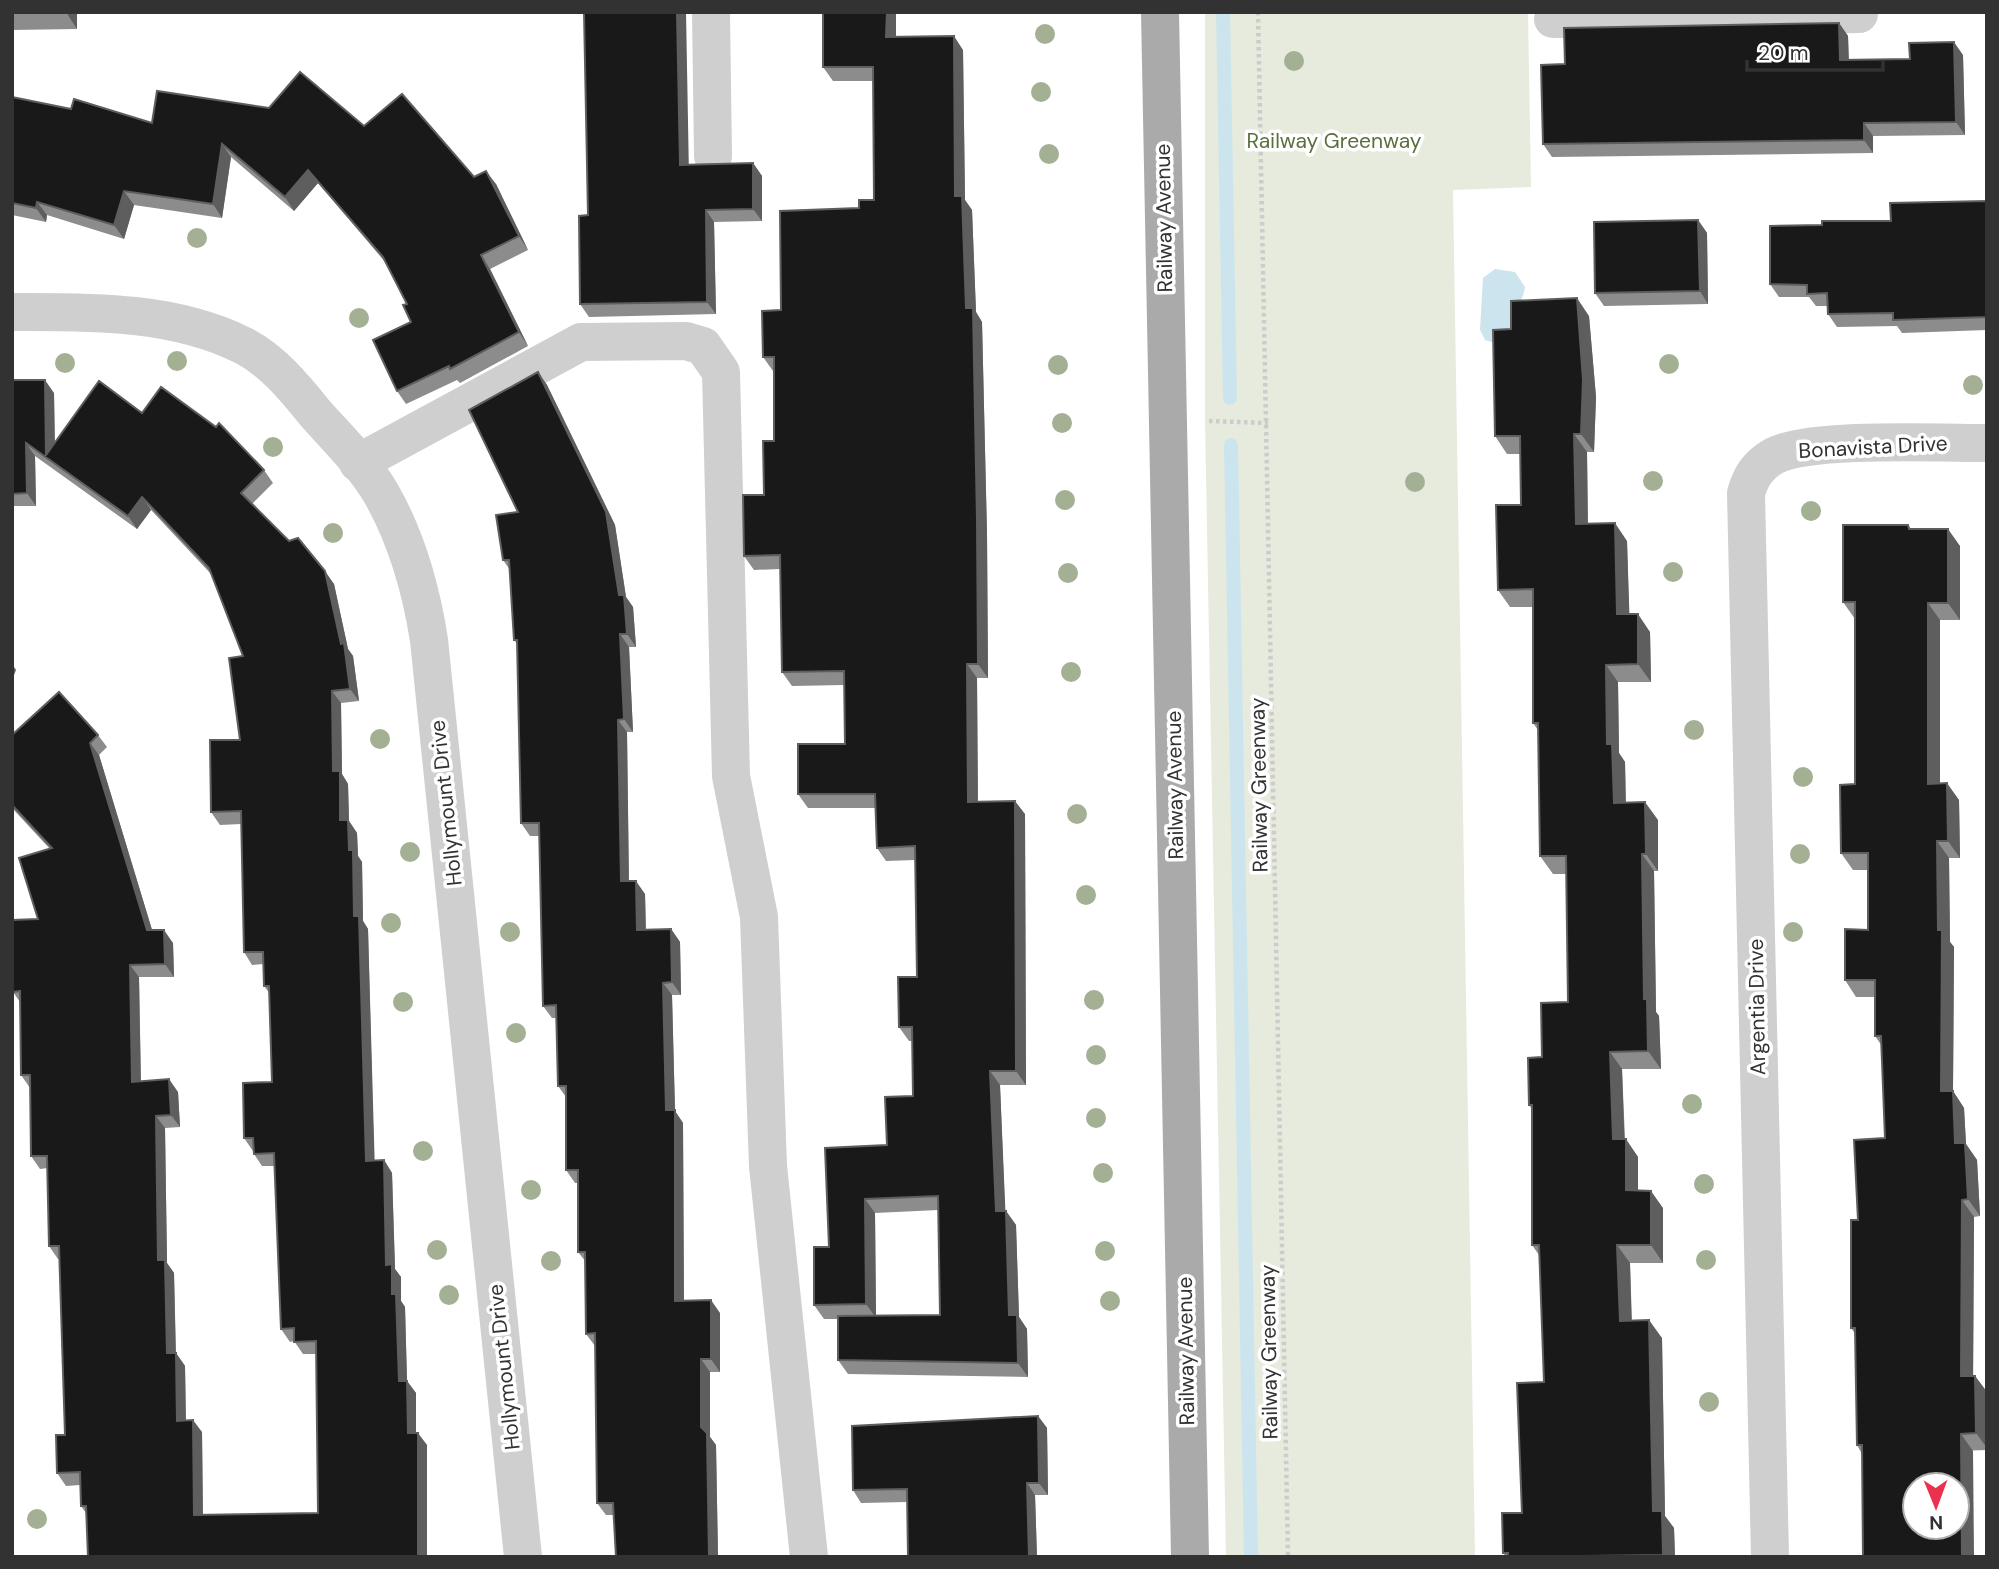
<svg xmlns="http://www.w3.org/2000/svg" width="1999" height="1569" font-family="'DM Sans',sans-serif">
<style>
.green{fill:#e6ebdd}
.water{fill:#cce4ee}
.lines{fill:none;stroke-linecap:round;stroke-linejoin:round}
.stream{stroke:#cce4ee;stroke-width:14}
.path{stroke:#ccc;stroke-width:4.5;stroke-dasharray:3.5 3.5;stroke-linecap:butt}
.minor{stroke:#cfcfcf;stroke-width:38}
.major{stroke:#aaa;stroke-width:38}
.tree{fill:#a4b094}
.wall{fill:#8c8c8c;fill-rule:evenodd}
.shaded-wall{fill:#5e5e5e}
.building{fill:#191919;stroke:#5e5e5e;stroke-width:2;fill-rule:evenodd}
.labels{text-anchor:middle;dominant-baseline:central;stroke-width:7;stroke-linejoin:round;paint-order:stroke}
.park-label{font-size:21px;fill:#59703d;stroke:#fff}
.street-label{font-size:21px;fill:#323232;stroke:#fff}
</style>
<rect width="100%" height="100%" fill="#fff"/>
<path class="green" d="M 1205,12 L 1528,12 L 1531,187 L 1453,190 L 1475,1557 L 1226,1557 L 1205,421 Z"/>
<path class="water" d="M 1495,269 L 1515,272 L 1525,287 C 1522,309 1509,302 1510,332 L 1498,344 L 1485,340 L 1480,330 L 1483,278 Z"/>
<g class="lines">
<g class="stream">
<path d="M 1223,12 L 1230,398"/>
<path d="M 1231,445 L 1251,1557"/>
</g>
<g class="path">
<path d="M 1258,12 L 1288,1557"/>
<path d="M 1209,421 L 1268,423"/>
</g>
<g class="minor">
<path d="M 711,12 L 713,156"/>
<path d="M 1713,12 L 1761,16 L 1859,14"/>
<path d="M 1553,19 L 1640,19 L 1689,12"/>
<path d="M 12,312 C 87,312 172,310 242,345 C 271,359 295,388 315,413 C 338,439 365,465 382,495 C 408,541 421,589 429,640 L 523,1557"/>
<path d="M 358,463 L 581,342 L 686,341 L 703,346 L 721,372 L 731,776 L 759,917 L 768,1166 L 809,1557"/>
<path d="M 1770,1557 L 1746,493 C 1751,476 1758,465 1774,456 C 1810,437 1940,443 1987,443"/>
</g>
<path class="major" d="M 1160,12 L 1190,1557"/>
</g>
<g class="tree">
<circle cx="1045" cy="34" r="10"/>
<circle cx="1294" cy="61" r="10"/>
<circle cx="1041" cy="92" r="10"/>
<circle cx="1049" cy="154" r="10"/>
<circle cx="197" cy="238" r="10"/>
<circle cx="359" cy="318" r="10"/>
<circle cx="177" cy="361" r="10"/>
<circle cx="65" cy="363" r="10"/>
<circle cx="1669" cy="364" r="10"/>
<circle cx="1058" cy="365" r="10"/>
<circle cx="1973" cy="385" r="10"/>
<circle cx="1062" cy="423" r="10"/>
<circle cx="273" cy="447" r="10"/>
<circle cx="1653" cy="481" r="10"/>
<circle cx="1415" cy="482" r="10"/>
<circle cx="1065" cy="500" r="10"/>
<circle cx="1811" cy="511" r="10"/>
<circle cx="333" cy="533" r="10"/>
<circle cx="1673" cy="572" r="10"/>
<circle cx="1068" cy="573" r="10"/>
<circle cx="1071" cy="672" r="10"/>
<circle cx="1694" cy="730" r="10"/>
<circle cx="380" cy="739" r="10"/>
<circle cx="1803" cy="777" r="10"/>
<circle cx="1077" cy="814" r="10"/>
<circle cx="410" cy="852" r="10"/>
<circle cx="1800" cy="854" r="10"/>
<circle cx="1086" cy="895" r="10"/>
<circle cx="391" cy="923" r="10"/>
<circle cx="510" cy="932" r="10"/>
<circle cx="1793" cy="932" r="10"/>
<circle cx="1094" cy="1000" r="10"/>
<circle cx="403" cy="1002" r="10"/>
<circle cx="516" cy="1033" r="10"/>
<circle cx="1096" cy="1055" r="10"/>
<circle cx="1692" cy="1104" r="10"/>
<circle cx="1096" cy="1118" r="10"/>
<circle cx="423" cy="1151" r="10"/>
<circle cx="1103" cy="1173" r="10"/>
<circle cx="1704" cy="1184" r="10"/>
<circle cx="531" cy="1190" r="10"/>
<circle cx="437" cy="1250" r="10"/>
<circle cx="1105" cy="1251" r="10"/>
<circle cx="1706" cy="1260" r="10"/>
<circle cx="551" cy="1261" r="10"/>
<circle cx="449" cy="1295" r="10"/>
<circle cx="1110" cy="1301" r="10"/>
<circle cx="1709" cy="1402" r="10"/>
<circle cx="37" cy="1519" r="10"/>
</g>
<g class="wall">
<path d="M 12,12 L 77,12 L 77,29 L 12,30 Z"/>
<path d="M 1839,23 L 1848,36 L 1849,60 L 1910,59 L 1963,55 L 1965,135 L 1873,136 L 1873,153 L 1552,157 L 1543,144 L 1565,64 Z"/>
<path d="M 896,37 L 963,50 L 965,200 L 972,210 L 976,312 L 982,322 L 987,534 L 988,678 L 977,678 L 978,801 L 1025,814 L 1026,1085 L 1000,1085 L 1005,1211 L 1006,1211 L 1016,1225 L 1019,1317 L 1027,1329 L 1028,1377 L 848,1374 L 838,1360 L 838,1319 L 824,1319 L 814,1305 L 829,1247 L 887,1145 L 913,1096 L 912,1041 L 909,1041 L 899,1027 L 917,977 L 915,860 L 886,861 L 877,848 L 875,808 L 808,808 L 798,794 L 845,744 L 844,685 L 792,686 L 782,672 L 780,569 L 754,570 L 744,556 L 764,495 L 774,441 L 774,371 L 773,371 L 763,357 L 781,310 L 859,208 L 874,200 L 873,81 L 833,81 L 823,67 ZM 938,1210 L 940,1315 L 876,1315 L 875,1213 Z"/>
<path d="M 12,97 L 71,109 L 152,123 L 364,126 L 474,177 L 496,184 L 528,250 L 490,269 L 528,346 L 460,383 L 457,380 L 406,404 L 397,391 L 411,322 L 407,304 L 386,263 L 318,183 L 294,211 L 231,157 L 222,218 L 134,205 L 124,239 L 47,215 L 46,222 L 12,215 Z"/>
<path d="M 753,163 L 762,176 L 762,221 L 714,222 L 716,314 L 589,317 L 580,304 L 588,215 L 689,164 Z"/>
<path d="M 1987,201 L 1987,330 L 1902,333 L 1897,326 L 1837,327 L 1828,314 L 1828,306 L 1816,306 L 1809,297 L 1779,297 L 1770,284 L 1822,225 L 1891,221 Z"/>
<path d="M 1698,220 L 1707,233 L 1708,304 L 1604,306 L 1595,293 Z"/>
<path d="M 1589,316 L 1596,397 L 1594,452 L 1587,452 L 1588,524 L 1627,541 L 1629,614 L 1650,632 L 1651,682 L 1618,682 L 1619,753 L 1625,762 L 1626,803 L 1658,820 L 1658,871 L 1654,871 L 1656,1012 L 1659,1016 L 1661,1069 L 1622,1069 L 1625,1139 L 1638,1157 L 1638,1190 L 1663,1208 L 1663,1263 L 1630,1263 L 1632,1321 L 1662,1338 L 1665,1516 L 1674,1528 L 1675,1557 L 1506,1557 L 1503,1553 L 1522,1513 L 1544,1382 L 1539,1255 L 1532,1245 L 1532,1109 L 1529,1105 L 1542,1057 L 1568,1002 L 1566,874 L 1553,874 L 1540,856 L 1538,730 L 1533,723 L 1533,607 L 1510,607 L 1498,590 L 1521,505 L 1521,454 L 1507,454 L 1495,436 L 1511,329 Z"/>
<path d="M 538,372 L 547,385 L 615,525 L 626,597 L 633,607 L 636,647 L 629,647 L 633,732 L 627,732 L 629,881 L 645,894 L 646,930 L 671,929 L 680,942 L 681,995 L 672,995 L 675,1111 L 683,1123 L 684,1301 L 720,1313 L 720,1372 L 710,1372 L 710,1437 L 716,1445 L 718,1557 L 616,1557 L 614,1515 L 606,1515 L 597,1503 L 595,1346 L 586,1334 L 586,1262 L 578,1252 L 578,1183 L 575,1183 L 566,1170 L 566,1097 L 558,1086 L 556,1018 L 552,1018 L 543,1006 L 539,836 L 530,836 L 521,823 L 518,645 L 514,640 L 510,570 L 503,560 L 518,512 Z"/>
<path d="M 12,380 L 54,393 L 55,443 L 142,413 L 264,470 L 273,483 L 252,504 L 289,541 L 334,584 L 348,649 L 353,656 L 359,701 L 341,703 L 342,774 L 348,784 L 349,821 L 357,833 L 358,856 L 362,862 L 363,921 L 368,929 L 374,1161 L 384,1160 L 392,1173 L 395,1269 L 401,1277 L 401,1301 L 405,1307 L 407,1381 L 416,1393 L 416,1433 L 427,1445 L 427,1557 L 86,1513 L 81,1506 L 80,1485 L 66,1486 L 57,1473 L 65,1435 L 59,1259 L 58,1259 L 49,1246 L 48,1168 L 40,1169 L 31,1156 L 30,1088 L 21,1075 L 20,1002 L 13,992 L 38,919 L 50,849 L 12,808 L 12,735 L 98,735 L 107,747 L 99,755 L 152,930 L 173,943 L 174,977 L 139,977 L 141,1081 L 178,1092 L 180,1127 L 165,1128 L 167,1263 L 174,1273 L 176,1353 L 185,1366 L 186,1420 L 202,1432 L 203,1515 L 318,1513 L 316,1354 L 303,1354 L 294,1341 L 290,1342 L 281,1329 L 275,1166 L 262,1166 L 254,1154 L 253,1151 L 244,1138 L 272,1082 L 270,994 L 264,986 L 264,964 L 252,965 L 244,952 L 241,824 L 220,825 L 211,812 L 240,740 L 243,656 L 211,574 L 151,510 L 137,529 L 35,456 L 36,506 L 12,506 Z"/>
<path d="M 1908,525 L 1911,529 L 1960,546 L 1960,620 L 1940,620 L 1940,783 L 1959,800 L 1960,858 L 1949,858 L 1950,942 L 1954,947 L 1953,1091 L 1964,1108 L 1966,1144 L 1977,1160 L 1980,1216 L 1974,1217 L 1973,1376 L 1975,1376 L 1987,1392 L 1987,1450 L 1862,1454 L 1857,1445 L 1856,1335 L 1851,1328 L 1858,1220 L 1885,1138 L 1882,1046 L 1875,1036 L 1875,997 L 1856,997 L 1845,980 L 1868,930 L 1868,870 L 1853,870 L 1841,853 L 1855,784 L 1855,619 L 1843,602 Z"/>
<path d="M 1038,1416 L 1047,1428 L 1048,1495 L 1035,1495 L 1037,1557 L 908,1557 L 907,1502 L 861,1503 L 853,1490 Z"/>
</g>
<g class="shaded-wall">
<path d="M 66,12 L 77,12 L 77,29 Z"/>
<path d="M 677,12 L 686,12 L 689,177 L 680,165 Z"/>
<path d="M 887,12 L 896,12 L 896,50 L 886,37 Z"/>
<path d="M 1839,23 L 1848,36 L 1849,73 L 1840,60 Z"/>
<path d="M 954,36 L 963,50 L 965,200 L 972,210 L 976,312 L 982,322 L 987,534 L 988,678 L 978,664 L 966,308 L 955,196 Z"/>
<path d="M 1954,42 L 1963,55 L 1965,135 L 1956,122 Z"/>
<path d="M 1864,123 L 1873,136 L 1873,153 L 1864,140 Z"/>
<path d="M 222,144 L 231,157 L 222,218 L 213,204 Z"/>
<path d="M 753,163 L 762,176 L 762,221 L 753,209 Z"/>
<path d="M 308,170 L 318,183 L 294,211 L 285,197 Z"/>
<path d="M 486,171 L 496,184 L 528,250 L 519,236 Z"/>
<path d="M 124,191 L 134,205 L 124,239 L 114,225 Z"/>
<path d="M 37,202 L 47,215 L 46,222 L 36,208 Z"/>
<path d="M 706,210 L 714,222 L 716,314 L 707,302 Z"/>
<path d="M 1698,220 L 1707,233 L 1708,304 L 1700,291 Z"/>
<path d="M 481,255 L 490,269 L 528,346 L 519,332 Z"/>
<path d="M 1577,298 L 1589,316 L 1596,397 L 1594,452 L 1581,434 Z"/>
<path d="M 538,372 L 547,385 L 615,525 L 626,597 L 633,607 L 636,647 L 627,634 L 619,595 Z"/>
<path d="M 45,380 L 54,393 L 55,464 L 46,455 Z"/>
<path d="M 1574,434 L 1587,452 L 1588,542 L 1576,524 Z"/>
<path d="M 26,443 L 35,456 L 36,506 L 27,493 Z"/>
<path d="M 142,497 L 151,510 L 137,529 L 128,516 Z"/>
<path d="M 1615,523 L 1627,541 L 1630,632 L 1617,614 Z"/>
<path d="M 1948,529 L 1960,546 L 1960,620 L 1948,603 Z"/>
<path d="M 325,571 L 334,584 L 348,649 L 353,656 L 359,701 L 350,689 Z"/>
<path d="M 1928,603 L 1940,620 L 1940,801 L 1928,784 Z"/>
<path d="M 1638,614 L 1650,632 L 1651,682 L 1638,664 Z"/>
<path d="M 620,634 L 629,647 L 633,732 L 624,719 Z"/>
<path d="M 12,664 L 16,670 L 12,680 Z"/>
<path d="M 967,664 L 977,678 L 978,816 L 968,802 Z"/>
<path d="M 1606,665 L 1618,682 L 1619,753 L 1625,762 L 1626,821 L 1614,803 L 1607,744 Z"/>
<path d="M 332,691 L 341,703 L 342,774 L 348,784 L 349,821 L 357,833 L 358,856 L 362,862 L 363,921 L 368,929 L 375,1173 L 366,1161 L 354,916 L 349,850 L 340,820 L 333,771 Z"/>
<path d="M 618,720 L 627,732 L 629,894 L 621,881 Z"/>
<path d="M 90,743 L 99,755 L 156,943 L 147,930 Z"/>
<path d="M 1947,783 L 1959,800 L 1960,858 L 1948,841 Z"/>
<path d="M 1015,801 L 1025,814 L 1026,1085 L 1016,1071 Z"/>
<path d="M 1645,802 L 1658,820 L 1658,871 L 1646,854 Z"/>
<path d="M 1937,841 L 1949,858 L 1950,942 L 1954,947 L 1953,1091 L 1964,1108 L 1966,1144 L 1977,1160 L 1980,1216 L 1968,1199 L 1955,1143 L 1941,1091 Z"/>
<path d="M 1642,854 L 1654,871 L 1656,1012 L 1659,1016 L 1661,1069 L 1648,1051 L 1644,999 Z"/>
<path d="M 636,881 L 645,894 L 646,943 L 637,930 Z"/>
<path d="M 671,929 L 680,942 L 681,995 L 672,982 Z"/>
<path d="M 164,930 L 173,943 L 174,977 L 165,964 Z"/>
<path d="M 130,965 L 139,977 L 141,1095 L 132,1082 Z"/>
<path d="M 663,983 L 672,995 L 675,1111 L 683,1123 L 684,1314 L 675,1301 L 666,1110 Z"/>
<path d="M 1610,1052 L 1622,1069 L 1625,1157 L 1613,1139 Z"/>
<path d="M 990,1071 L 1000,1085 L 1006,1225 L 996,1211 Z"/>
<path d="M 169,1079 L 178,1092 L 180,1127 L 171,1115 Z"/>
<path d="M 156,1116 L 165,1128 L 167,1263 L 174,1273 L 176,1366 L 167,1353 L 158,1260 Z"/>
<path d="M 1626,1139 L 1638,1157 L 1638,1208 L 1626,1190 Z"/>
<path d="M 384,1160 L 392,1173 L 395,1269 L 401,1277 L 401,1301 L 405,1307 L 407,1381 L 416,1393 L 416,1445 L 408,1433 L 399,1381 L 392,1294 L 386,1265 Z"/>
<path d="M 1651,1191 L 1663,1208 L 1663,1263 L 1651,1245 Z"/>
<path d="M 865,1199 L 875,1213 L 876,1318 L 866,1304 Z"/>
<path d="M 1962,1200 L 1974,1217 L 1973,1393 L 1961,1376 Z"/>
<path d="M 1006,1211 L 1016,1225 L 1019,1317 L 1027,1329 L 1028,1377 L 1018,1363 L 1009,1315 Z"/>
<path d="M 1617,1245 L 1630,1263 L 1632,1339 L 1620,1321 Z"/>
<path d="M 711,1300 L 720,1313 L 720,1372 L 711,1359 Z"/>
<path d="M 1649,1320 L 1662,1338 L 1665,1516 L 1674,1528 L 1675,1557 L 1664,1557 L 1663,1555 L 1653,1511 Z"/>
<path d="M 176,1353 L 185,1366 L 186,1433 L 177,1421 Z"/>
<path d="M 701,1359 L 710,1372 L 710,1437 L 716,1445 L 718,1557 L 709,1557 L 701,1427 Z"/>
<path d="M 1975,1376 L 1987,1392 L 1987,1448 L 1976,1433 Z"/>
<path d="M 1038,1416 L 1047,1428 L 1048,1495 L 1039,1483 Z"/>
<path d="M 193,1420 L 202,1432 L 203,1528 L 194,1515 Z"/>
<path d="M 418,1433 L 427,1445 L 427,1557 L 418,1557 Z"/>
<path d="M 1961,1434 L 1973,1451 L 1974,1557 L 1962,1557 Z"/>
<path d="M 1027,1483 L 1035,1495 L 1037,1557 L 1029,1557 Z"/>
</g>
<g class="building">
<path d="M 12,12 L 66,12 L 12,13 Z"/>
<path d="M 584,12 L 677,12 L 680,165 L 753,163 L 753,209 L 706,210 L 707,302 L 580,304 L 579,216 L 588,215 Z"/>
<path d="M 823,12 L 887,12 L 886,37 L 954,36 L 955,196 L 962,196 L 966,308 L 973,308 L 977,520 L 978,664 L 967,664 L 968,802 L 1015,801 L 1016,1071 L 990,1071 L 996,1211 L 1006,1211 L 1009,1315 L 1017,1315 L 1018,1363 L 838,1360 L 838,1316 L 940,1315 L 938,1196 L 865,1199 L 866,1304 L 814,1305 L 814,1247 L 829,1247 L 825,1148 L 887,1145 L 885,1097 L 913,1096 L 912,1027 L 899,1027 L 898,977 L 917,977 L 915,846 L 877,848 L 875,794 L 798,794 L 798,744 L 845,744 L 844,671 L 782,672 L 780,555 L 744,556 L 743,495 L 764,495 L 763,441 L 774,441 L 774,357 L 763,357 L 762,311 L 781,310 L 780,211 L 859,208 L 859,200 L 874,200 L 873,67 L 823,67 Z"/>
<path d="M 1839,23 L 1840,60 L 1910,59 L 1909,43 L 1954,42 L 1956,122 L 1864,123 L 1864,140 L 1543,144 L 1541,65 L 1565,64 L 1564,28 Z"/>
<path d="M 300,72 L 364,126 L 402,94 L 474,177 L 486,171 L 519,236 L 481,255 L 519,332 L 450,369 L 449,366 L 397,391 L 373,340 L 411,322 L 403,305 L 407,304 L 383,257 L 308,170 L 285,197 L 222,144 L 213,204 L 124,191 L 114,225 L 37,202 L 36,208 L 12,203 L 12,97 L 71,109 L 74,99 L 152,123 L 157,91 L 269,108 Z"/>
<path d="M 1987,201 L 1987,317 L 1893,320 L 1893,313 L 1828,314 L 1827,293 L 1807,294 L 1807,285 L 1770,284 L 1770,226 L 1822,225 L 1822,221 L 1891,221 L 1890,203 Z"/>
<path d="M 1698,220 L 1700,291 L 1595,293 L 1594,222 Z"/>
<path d="M 1577,298 L 1583,380 L 1581,434 L 1574,434 L 1576,524 L 1615,523 L 1617,614 L 1638,614 L 1638,664 L 1606,665 L 1607,744 L 1612,744 L 1614,803 L 1645,802 L 1646,854 L 1642,854 L 1644,999 L 1647,999 L 1648,1051 L 1610,1052 L 1613,1139 L 1626,1139 L 1626,1190 L 1651,1191 L 1651,1245 L 1617,1245 L 1620,1321 L 1649,1320 L 1653,1511 L 1662,1511 L 1663,1555 L 1508,1557 L 1508,1553 L 1503,1553 L 1502,1513 L 1522,1513 L 1517,1383 L 1544,1382 L 1539,1245 L 1532,1245 L 1532,1105 L 1529,1105 L 1528,1058 L 1542,1057 L 1541,1003 L 1568,1002 L 1566,856 L 1540,856 L 1538,723 L 1533,723 L 1533,589 L 1498,590 L 1496,505 L 1521,505 L 1520,436 L 1495,436 L 1493,330 L 1511,329 L 1511,301 Z"/>
<path d="M 538,372 L 606,512 L 619,595 L 624,595 L 627,634 L 620,634 L 624,719 L 618,720 L 621,881 L 636,881 L 637,930 L 671,929 L 672,982 L 663,983 L 666,1110 L 675,1110 L 675,1301 L 711,1300 L 711,1359 L 701,1359 L 701,1427 L 707,1433 L 709,1557 L 616,1557 L 613,1503 L 597,1503 L 595,1333 L 586,1334 L 585,1252 L 578,1252 L 578,1170 L 566,1170 L 566,1086 L 558,1086 L 556,1005 L 543,1006 L 539,823 L 521,823 L 517,640 L 514,640 L 509,560 L 503,560 L 496,515 L 518,512 L 469,410 Z"/>
<path d="M 12,380 L 45,380 L 46,455 L 99,381 L 142,413 L 161,387 L 216,427 L 219,423 L 264,470 L 241,493 L 289,541 L 298,538 L 325,571 L 341,644 L 344,643 L 350,689 L 332,691 L 333,771 L 340,771 L 340,820 L 348,820 L 349,850 L 353,850 L 354,916 L 359,916 L 366,1161 L 384,1160 L 386,1265 L 392,1264 L 392,1294 L 396,1294 L 399,1381 L 407,1381 L 408,1433 L 418,1433 L 418,1557 L 88,1557 L 86,1506 L 81,1506 L 80,1472 L 57,1473 L 56,1435 L 65,1435 L 59,1246 L 49,1246 L 47,1156 L 31,1156 L 30,1075 L 21,1075 L 20,991 L 13,992 L 12,966 L 12,920 L 38,919 L 19,858 L 52,848 L 12,805 L 12,735 L 59,692 L 98,735 L 90,743 L 147,930 L 164,930 L 165,964 L 130,965 L 132,1082 L 169,1079 L 171,1115 L 156,1116 L 158,1260 L 165,1260 L 167,1353 L 176,1353 L 177,1421 L 193,1420 L 194,1515 L 318,1513 L 316,1341 L 294,1342 L 294,1328 L 281,1329 L 274,1153 L 254,1154 L 253,1138 L 244,1138 L 243,1083 L 272,1082 L 269,986 L 264,986 L 263,952 L 244,952 L 241,811 L 211,812 L 210,740 L 240,740 L 229,658 L 243,656 L 209,568 L 142,497 L 128,516 L 26,443 L 27,493 L 12,494 Z"/>
<path d="M 1843,525 L 1908,525 L 1909,529 L 1948,529 L 1948,603 L 1928,603 L 1928,784 L 1947,783 L 1948,841 L 1937,841 L 1938,930 L 1942,930 L 1941,1091 L 1953,1091 L 1955,1143 L 1965,1143 L 1968,1199 L 1962,1200 L 1961,1376 L 1975,1376 L 1976,1433 L 1961,1434 L 1962,1557 L 1863,1557 L 1862,1445 L 1857,1445 L 1855,1328 L 1851,1328 L 1851,1220 L 1858,1220 L 1854,1140 L 1885,1138 L 1881,1036 L 1875,1036 L 1875,980 L 1845,980 L 1845,929 L 1868,930 L 1868,853 L 1841,853 L 1840,785 L 1855,784 L 1855,602 L 1843,602 ZM 1915,1485 L 1957,1485 L 1957,1527 L 1915,1527 Z"/>
<path d="M 1038,1416 L 1039,1483 L 1027,1483 L 1029,1557 L 908,1557 L 907,1489 L 853,1490 L 852,1426 Z"/>
</g>
<g class="labels">
<g class="park-label">
<text x="1334" y="141">Railway Greenway</text>
</g>
<g class="street-label">
<text transform="translate(1164 218) rotate(-91)">Railway Avenue</text>
<text transform="translate(1873 447) rotate(-3)">Bonavista Drive</text>
<text transform="translate(1175 785) rotate(-91)">Railway Avenue</text>
<text transform="translate(1259 785) rotate(-91)">Railway Greenway</text>
<text transform="translate(446 803) rotate(-96)">Hollymount Drive</text>
<text transform="translate(1757 1007) rotate(-91)">Argentia Drive</text>
<text transform="translate(1186 1351) rotate(-91)">Railway Avenue</text>
<text transform="translate(1269 1352) rotate(-91)">Railway Greenway</text>
<text transform="translate(504 1367) rotate(-96)">Hollymount Drive</text>
</g>
</g>
<rect width="1999" height="1569" fill="none" stroke="#323232" stroke-width="28"/>
<g transform="translate(1936 1506) rotate(179)"><circle r="33" fill="#ffffff" stroke="#adadad" stroke-width="2"/>
<path d="M0-5L12 26L0 18L-12 26Z" fill="#ea324f"/>
<text y="-10" font-size="19" font-weight="bold" text-anchor="middle" fill="#323232">N</text>
</g>
<path d="M1747 60v10h136v-10" fill="none" stroke="#323232" stroke-width="3.5"/>
<text x="1758" y="60" font-size="21" fill="#323232" stroke="#ffffff" stroke-width="5" paint-order="stroke">20 m</text>
</svg>
